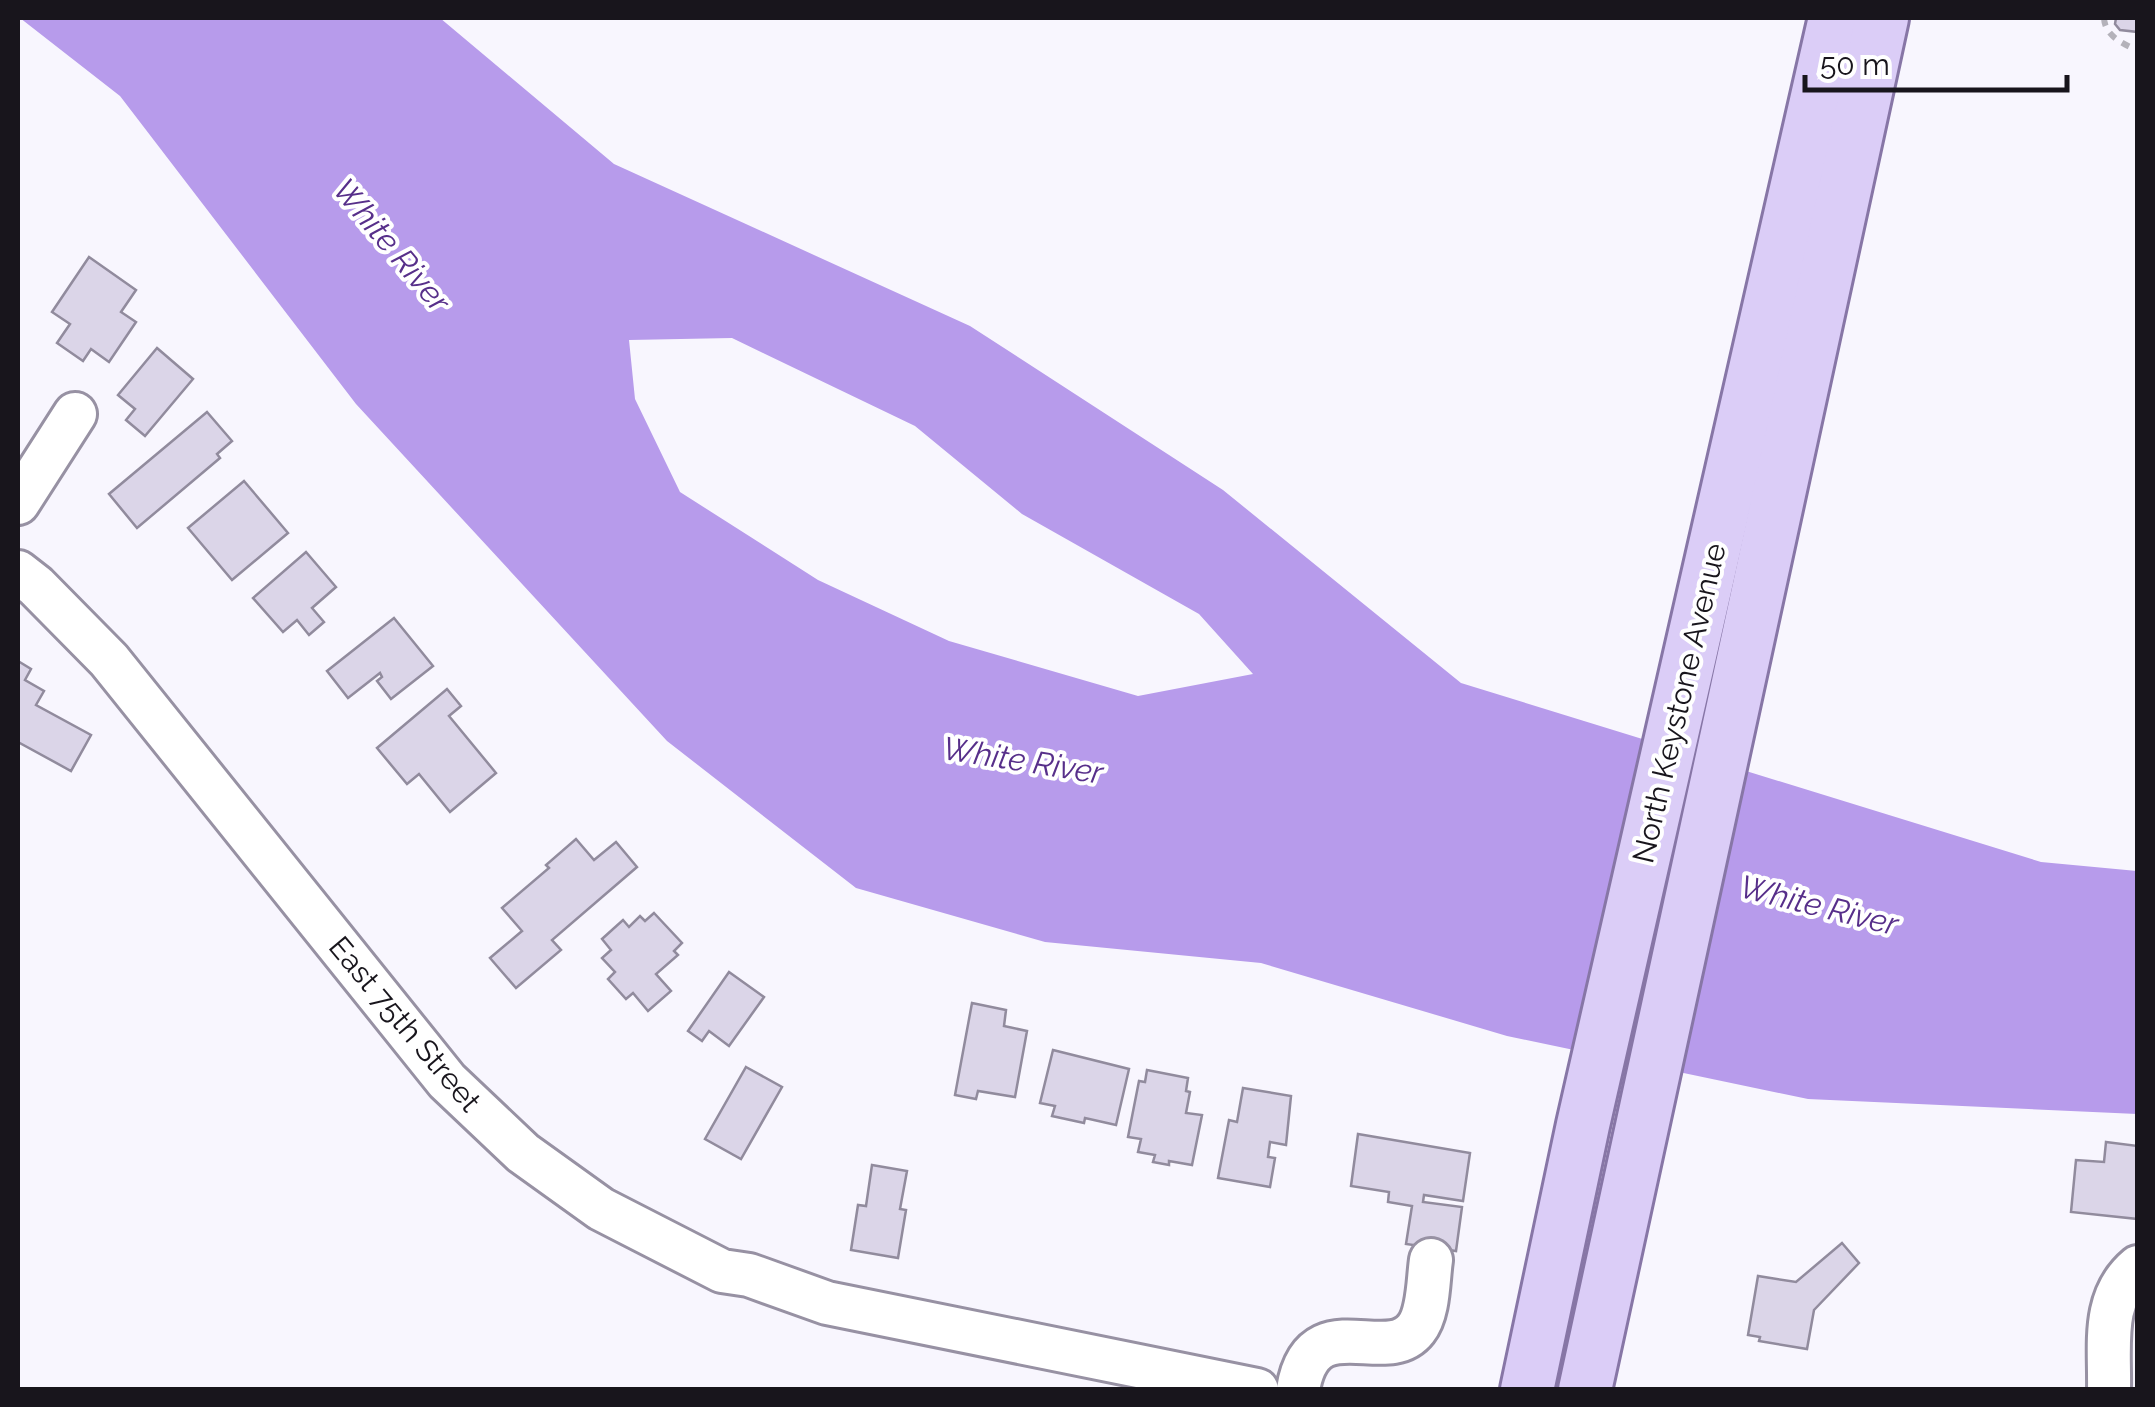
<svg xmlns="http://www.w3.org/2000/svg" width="2155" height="1407" font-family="Raleway,sans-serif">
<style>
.water{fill:#b79beb;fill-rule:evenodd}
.building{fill:#dbd5e8;stroke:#918b9d;stroke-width:2.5}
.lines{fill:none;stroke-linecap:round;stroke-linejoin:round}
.minor-casing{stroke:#9791a3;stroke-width:48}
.major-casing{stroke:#8776a6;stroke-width:58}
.path{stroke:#b4b2ba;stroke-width:6;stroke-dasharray:8 8;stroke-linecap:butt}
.minor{stroke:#fff;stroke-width:42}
.major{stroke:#dbcdf7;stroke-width:52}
.labels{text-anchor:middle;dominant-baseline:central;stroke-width:8;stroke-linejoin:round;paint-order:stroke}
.street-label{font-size:30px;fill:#18151c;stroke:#fff}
.water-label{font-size:32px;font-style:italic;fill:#572f8a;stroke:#fff}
</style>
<rect width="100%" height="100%" fill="#f8f6fe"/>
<path class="water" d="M 20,18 L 440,18 L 614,164 L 970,326 L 1223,490 L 1461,683 L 2041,862 L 2137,871 L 2137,1114 L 1808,1099 L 1507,1036 L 1261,963 L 1045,942 L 856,888 L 667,741 L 356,404 L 120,96 ZM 732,338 L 915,426 L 1022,514 L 1199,614 L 1253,674 L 1138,696 L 949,641 L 818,580 L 680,492 L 635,399 L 629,340 Z"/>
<g class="building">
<path d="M 2116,18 L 2138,18 L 2138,32 L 2120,30 L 2115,24 Z"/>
<path d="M 89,257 L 136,290 L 121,312 L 136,322 L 109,362 L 91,349 L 83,361 L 57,343 L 70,324 L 52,312 Z"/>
<path d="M 157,348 L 193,379 L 145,436 L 126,420 L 135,409 L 118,395 Z"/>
<path d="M 207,412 L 232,441 L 217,454 L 220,458 L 137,528 L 109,494 Z"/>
<path d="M 244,481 L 288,533 L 232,580 L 188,528 Z"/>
<path d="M 306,552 L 336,587 L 312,608 L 324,622 L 309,635 L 297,620 L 283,632 L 253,598 Z"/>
<path d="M 394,618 L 433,666 L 391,699 L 377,681 L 382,677 L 380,673 L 348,698 L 327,671 Z"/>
<path d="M 18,661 L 31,669 L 25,680 L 44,691 L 36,705 L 91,735 L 71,771 L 18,742 Z"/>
<path d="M 447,689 L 461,706 L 449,716 L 496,773 L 450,812 L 419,774 L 407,784 L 377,748 Z"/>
<path d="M 576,839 L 594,860 L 616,842 L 637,867 L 552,940 L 561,950 L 516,988 L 490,958 L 522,931 L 502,908 L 549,868 L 546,865 Z"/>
<path d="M 654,913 L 682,943 L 674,951 L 678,955 L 656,974 L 671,991 L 648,1011 L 633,993 L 626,999 L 608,979 L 615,972 L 602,958 L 611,950 L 602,939 L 623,920 L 629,927 L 640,916 L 645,921 Z"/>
<path d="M 729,972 L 764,997 L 729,1046 L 709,1031 L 702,1041 L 688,1031 Z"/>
<path d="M 972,1003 L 1006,1010 L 1004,1026 L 1027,1031 L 1015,1097 L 978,1091 L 976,1099 L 955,1095 Z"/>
<path d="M 1053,1050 L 1129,1069 L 1116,1125 L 1085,1118 L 1084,1123 L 1052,1116 L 1055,1106 L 1040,1103 Z"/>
<path d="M 746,1067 L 782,1087 L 741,1159 L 705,1139 Z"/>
<path d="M 1147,1070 L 1188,1078 L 1186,1091 L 1190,1092 L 1186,1113 L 1202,1115 L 1192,1165 L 1169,1161 L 1169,1165 L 1153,1162 L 1155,1155 L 1138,1152 L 1141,1139 L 1128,1137 L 1139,1081 L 1145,1082 Z"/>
<path d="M 1243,1088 L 1291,1096 L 1286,1145 L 1270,1142 L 1268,1157 L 1275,1158 L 1270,1187 L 1218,1178 L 1229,1120 L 1237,1122 Z"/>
<path d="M 1358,1134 L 1470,1153 L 1463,1201 L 1424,1195 L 1423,1202 L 1462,1207 L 1456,1251 L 1406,1244 L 1412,1206 L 1388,1202 L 1389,1192 L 1351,1186 Z"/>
<path d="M 2106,1142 L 2138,1146 L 2138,1219 L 2071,1212 L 2076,1160 L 2104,1162 Z"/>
<path d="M 872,1165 L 907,1171 L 900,1209 L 906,1210 L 898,1258 L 851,1250 L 858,1205 L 866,1206 Z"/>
<path d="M 1842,1243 L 1859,1263 L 1814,1310 L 1807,1349 L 1759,1341 L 1760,1337 L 1748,1335 L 1758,1276 L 1796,1282 Z"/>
</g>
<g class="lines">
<g class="minor-casing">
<g id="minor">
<path d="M 18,503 L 75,414"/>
<path d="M 18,572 L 36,586 L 109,660 L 447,1081 L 523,1153 L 601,1209 L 722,1271 L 749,1275 L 827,1303 L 1257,1390"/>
<path d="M 1298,1390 C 1312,1303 1386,1368 1416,1329 C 1429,1313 1428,1280 1431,1260"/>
<path d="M 2109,1390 C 2110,1345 2101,1298 2138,1267"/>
</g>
</g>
<g class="major-casing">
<g id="major">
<path d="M 1527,1390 L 1583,1125 L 1835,18"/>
<path d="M 1585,1390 L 1882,18"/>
</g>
</g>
<path class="path" d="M 2104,18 C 2105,36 2122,43 2138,51"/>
<use href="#minor" class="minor"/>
<use href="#major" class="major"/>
</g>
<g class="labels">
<g class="street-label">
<text transform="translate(1679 703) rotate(-77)">North Keystone Avenue</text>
<text transform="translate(405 1024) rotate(50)">East 75th Street</text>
</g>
<g class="water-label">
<text transform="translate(392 245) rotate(50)">White River</text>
<text transform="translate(1023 760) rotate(9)">White River</text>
<text transform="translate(1819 905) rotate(14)">White River</text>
</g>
</g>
<rect width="2155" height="1407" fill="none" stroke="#18151c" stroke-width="40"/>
<path d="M1805 75v15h262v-15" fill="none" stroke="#18151c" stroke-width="5"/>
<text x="1820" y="75" font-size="30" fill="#18151c" stroke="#ffffff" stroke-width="8" paint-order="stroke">50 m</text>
</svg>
